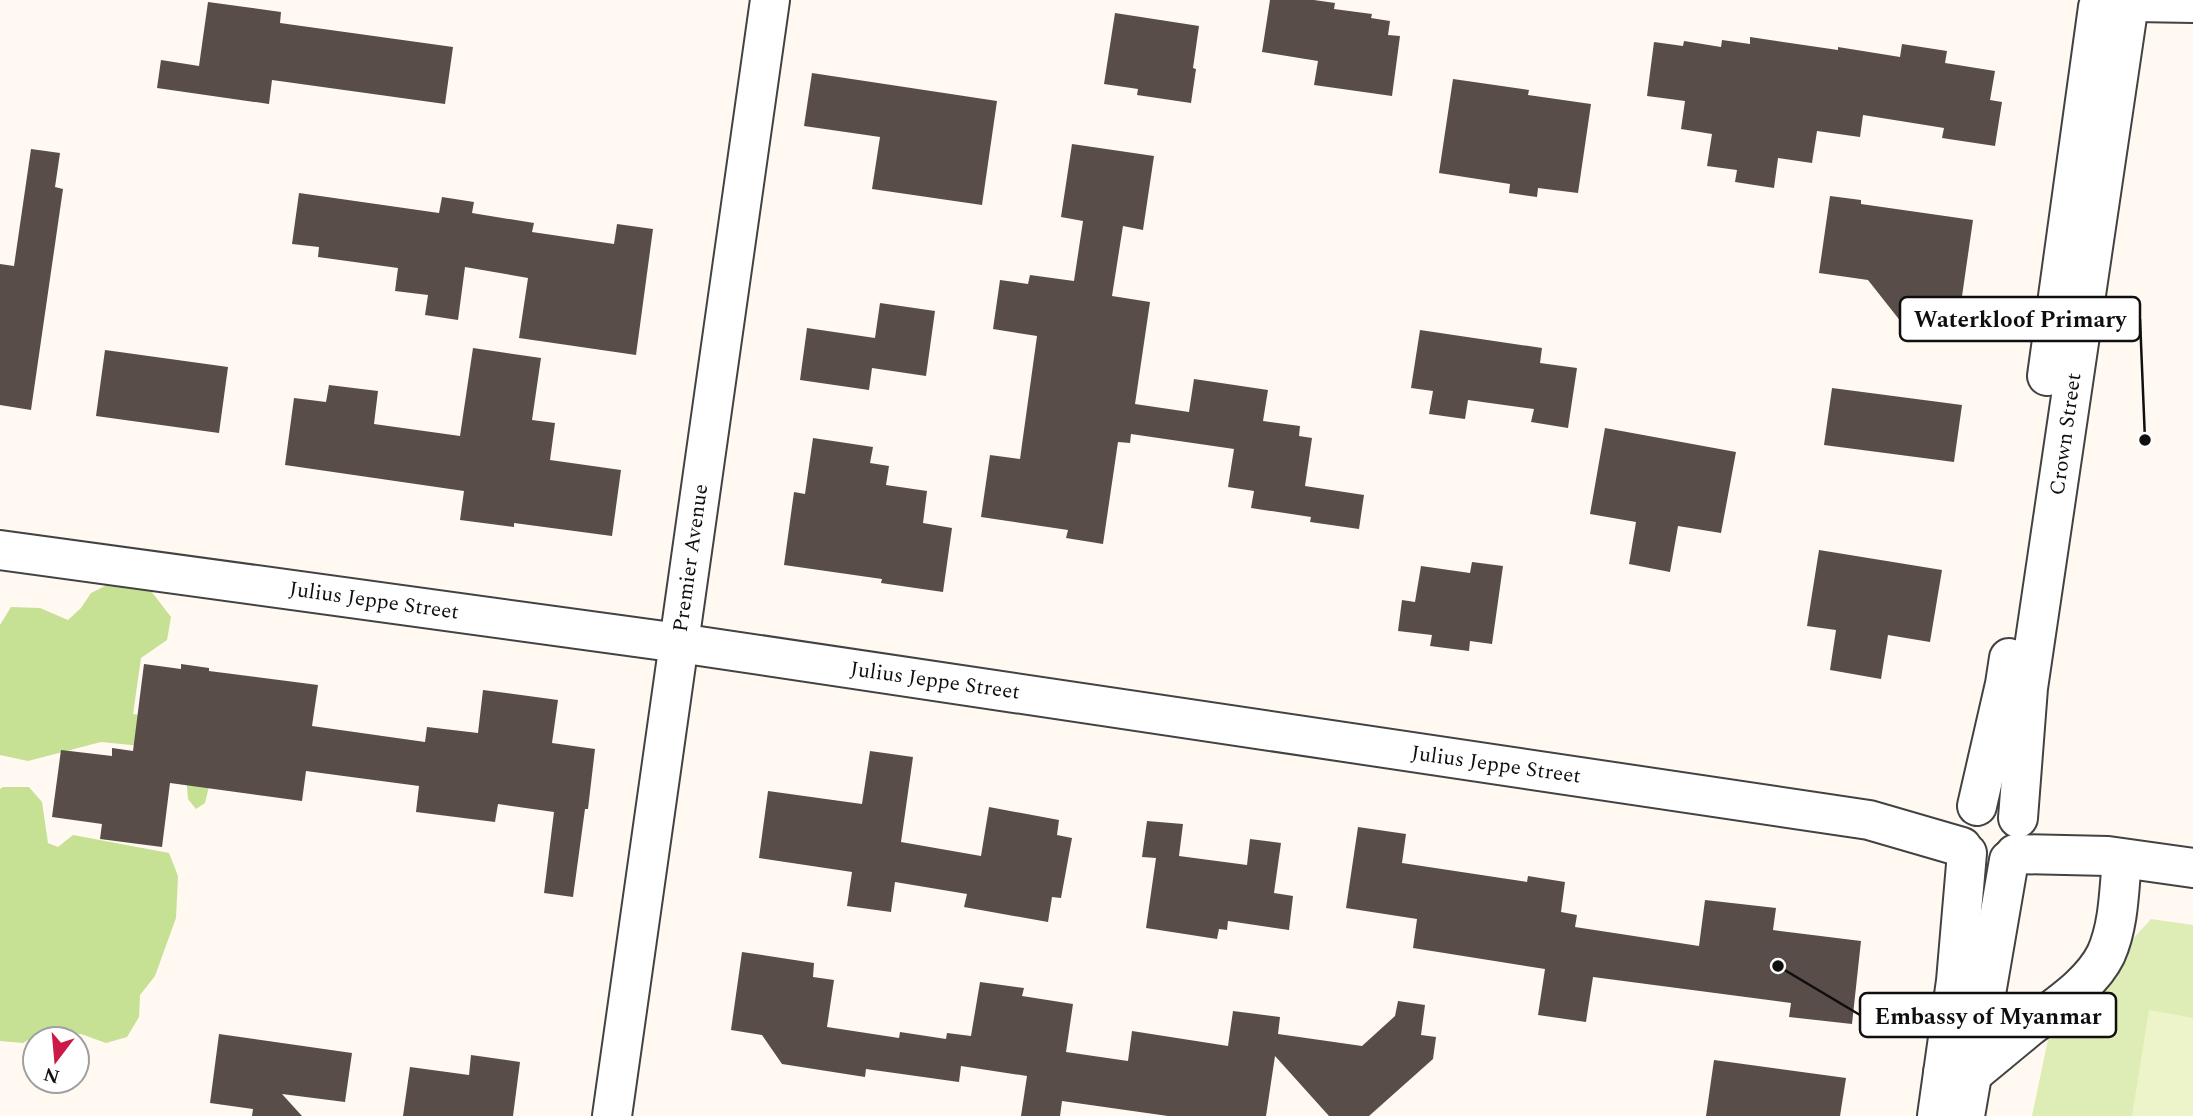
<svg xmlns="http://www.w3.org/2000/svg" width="2193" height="1116" font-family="Spectral,serif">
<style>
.green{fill:#deedb6}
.forest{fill:#c6e094}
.pitch{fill:#eef4c9}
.building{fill:#594d4a}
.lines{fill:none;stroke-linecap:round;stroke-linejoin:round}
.minor-casing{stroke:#424242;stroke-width:42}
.minor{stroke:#fff;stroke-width:38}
.labels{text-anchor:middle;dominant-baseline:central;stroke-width:7;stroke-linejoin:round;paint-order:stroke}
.street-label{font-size:21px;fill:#0f0f0f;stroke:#fff}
.leader{fill:none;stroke:#0f0f0f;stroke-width:2.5}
.callout-dot{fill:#0f0f0f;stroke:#fff;stroke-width:2.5}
.callout{fill:#fff;stroke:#0f0f0f;stroke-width:2.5}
.callout-label{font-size:23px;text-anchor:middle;font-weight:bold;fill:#0f0f0f}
</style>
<rect width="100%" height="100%" fill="#fff9f1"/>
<path class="green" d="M 2151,919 L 2193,925 L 2193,1116 L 2032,1116 L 2050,1030 Z"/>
<g class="forest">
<path d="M 117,580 L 147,586 L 171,617 L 167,640 L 141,658 L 133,714 L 197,724 L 213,770 L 205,803 L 196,809 L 188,799 L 186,775 L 162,748 L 101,742 L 28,761 L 0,755 L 0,625 L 11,607 L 40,608 L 68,620 L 81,608 L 91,593 Z"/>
<path d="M 3,787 L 29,787 L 42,802 L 48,843 L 58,847 L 73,835 L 169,853 L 178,876 L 176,918 L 155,976 L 140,995 L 139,1017 L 127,1037 L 106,1043 L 81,1034 L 43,1031 L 23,1043 L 0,1041 L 0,789 Z"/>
</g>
<path class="pitch" d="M 2149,1010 L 2193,1018 L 2193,1116 L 2132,1116 Z"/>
<g class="building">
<path d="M 1270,0 L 1314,0 L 1335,3 L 1334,9 L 1372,14 L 1371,18 L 1390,21 L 1388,35 L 1400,36 L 1392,96 L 1314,85 L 1318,61 L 1262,52 Z"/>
<path d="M 208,2 L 281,12 L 280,23 L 453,47 L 445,104 L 272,80 L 269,104 L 157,88 L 161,60 L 199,66 Z"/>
<path d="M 1115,13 L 1199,26 L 1193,68 L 1196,69 L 1191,103 L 1137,95 L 1138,89 L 1104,84 Z"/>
<path d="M 1750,37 L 1838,50 L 1838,47 L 1900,57 L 1902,44 L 1947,51 L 1945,63 L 1995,71 L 1990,100 L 2002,102 L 1995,146 L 1942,138 L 1944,128 L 1863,115 L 1860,137 L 1817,131 L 1812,163 L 1778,158 L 1774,188 L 1735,182 L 1737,170 L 1707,166 L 1712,134 L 1681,129 L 1685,101 L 1647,96 L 1654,42 L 1683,46 L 1684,41 L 1721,47 L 1722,40 L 1750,44 Z"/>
<path d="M 812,73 L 997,101 L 982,205 L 872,189 L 880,137 L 804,126 Z"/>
<path d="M 1453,79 L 1529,90 L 1528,95 L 1591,104 L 1578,193 L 1538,188 L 1537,197 L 1509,193 L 1510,184 L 1439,173 Z"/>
<path d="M 1072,144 L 1154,156 L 1143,230 L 1123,226 L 1112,296 L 1150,302 L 1135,404 L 1189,412 L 1194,379 L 1268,390 L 1263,421 L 1300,426 L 1299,436 L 1312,438 L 1305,486 L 1364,495 L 1359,529 L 1310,522 L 1311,517 L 1251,508 L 1254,491 L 1228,487 L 1234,449 L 1131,434 L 1130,443 L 1118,442 L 1103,544 L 1066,538 L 1068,530 L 981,517 L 990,455 L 1020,459 L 1037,336 L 993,329 L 1000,280 L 1028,284 L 1030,275 L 1074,281 L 1083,221 L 1061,217 Z"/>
<path d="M 31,149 L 60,153 L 55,187 L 63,189 L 31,410 L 0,405 L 0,264 L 14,266 Z"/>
<path d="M 299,193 L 439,213 L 442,197 L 474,202 L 472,213 L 534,223 L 532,232 L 614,244 L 617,224 L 653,229 L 636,355 L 519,338 L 528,278 L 465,267 L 458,320 L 425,315 L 428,295 L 395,291 L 398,268 L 318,257 L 319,247 L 292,244 Z"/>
<path d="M 1830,196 L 1861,200 L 1861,204 L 1973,220 L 1956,338 L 1909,332 L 1868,280 L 1819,273 Z"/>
<path d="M 880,303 L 935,311 L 926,376 L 872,368 L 869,390 L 800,380 L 807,328 L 875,338 Z"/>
<path d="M 1420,330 L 1542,348 L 1540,363 L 1577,368 L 1568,428 L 1531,422 L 1534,409 L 1468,400 L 1465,419 L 1429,414 L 1433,391 L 1411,388 Z"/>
<path d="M 473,348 L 541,358 L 532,420 L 555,423 L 550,460 L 621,470 L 612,536 L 514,523 L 514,527 L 460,520 L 464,491 L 285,465 L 294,398 L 326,402 L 329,385 L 378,391 L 374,424 L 460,436 Z"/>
<path d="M 105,350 L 228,367 L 219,433 L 96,416 Z"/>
<path d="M 1832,388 L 1962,405 L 1954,462 L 1824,445 Z"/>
<path d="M 1605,428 L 1736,452 L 1721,533 L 1678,526 L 1670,572 L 1629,564 L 1636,522 L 1590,514 Z"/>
<path d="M 813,438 L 873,447 L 870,463 L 889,466 L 886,485 L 927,491 L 923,523 L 952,528 L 943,592 L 881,583 L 882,579 L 784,565 L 794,492 L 805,494 Z"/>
<path d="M 1819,550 L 1942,570 L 1930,642 L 1888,635 L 1881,679 L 1830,670 L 1836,630 L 1807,626 Z"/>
<path d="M 1472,562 L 1503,566 L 1492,644 L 1470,641 L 1469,651 L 1430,646 L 1432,635 L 1398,631 L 1402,600 L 1415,602 L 1421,566 L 1470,573 Z"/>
<path d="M 144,664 L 181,669 L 181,664 L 209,668 L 209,671 L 318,685 L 312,726 L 425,742 L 427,727 L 478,733 L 483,690 L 558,700 L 552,743 L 595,749 L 588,809 L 585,809 L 573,897 L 544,893 L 554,812 L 498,804 L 495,822 L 416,812 L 419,786 L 306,771 L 302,801 L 170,783 L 162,847 L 100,839 L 102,824 L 52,817 L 61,750 L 112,756 L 112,748 L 133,751 Z"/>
<path d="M 870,751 L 913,757 L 901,842 L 981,856 L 989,807 L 1059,820 L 1057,835 L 1072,838 L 1061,898 L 1052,897 L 1048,922 L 964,907 L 967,894 L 895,882 L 891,912 L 847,906 L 852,872 L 759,858 L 768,791 L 862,804 Z"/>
<path d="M 1147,821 L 1183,824 L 1179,856 L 1247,865 L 1250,839 L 1281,843 L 1274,893 L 1293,896 L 1289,930 L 1228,921 L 1227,930 L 1219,929 L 1217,939 L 1146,928 L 1156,858 L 1142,857 Z"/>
<path d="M 1358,827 L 1406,834 L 1402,863 L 1527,882 L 1528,876 L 1565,882 L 1561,912 L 1577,915 L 1575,927 L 1699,946 L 1705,900 L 1776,908 L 1773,930 L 1861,941 L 1852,1024 L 1789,1017 L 1791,1003 L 1593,977 L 1586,1022 L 1538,1015 L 1545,969 L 1413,948 L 1417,919 L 1346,908 Z"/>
<path d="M 742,952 L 814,963 L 813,977 L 834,980 L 827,1027 L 899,1038 L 900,1032 L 946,1039 L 947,1033 L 971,1036 L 980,982 L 1024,988 L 1022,996 L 1073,1004 L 1066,1052 L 1128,1061 L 1132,1031 L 1228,1046 L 1233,1011 L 1280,1017 L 1278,1034 L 1362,1046 L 1395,1016 L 1398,1001 L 1425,1005 L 1421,1035 L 1436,1037 L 1433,1059 L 1369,1116 L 1329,1116 L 1275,1056 L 1266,1116 L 1168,1116 L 1062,1101 L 1060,1116 L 1021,1116 L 1027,1076 L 961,1066 L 959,1082 L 866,1069 L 865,1077 L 782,1064 L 762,1035 L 731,1030 Z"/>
<path d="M 219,1034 L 352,1053 L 345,1102 L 282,1094 L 302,1116 L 252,1116 L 253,1109 L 210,1103 Z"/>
<path d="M 471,1055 L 520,1062 L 513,1116 L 403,1116 L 410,1067 L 469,1075 Z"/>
<path d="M 1714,1060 L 1846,1078 L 1840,1116 L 1706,1116 Z"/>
</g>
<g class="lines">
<g class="minor-casing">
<g id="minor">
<path d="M 2135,2 L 2193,3"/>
<path d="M 2047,376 L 2098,7"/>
<path d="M 0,550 L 679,643 L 1869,820 L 1962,847"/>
<path d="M 1977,806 L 2005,684 L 2009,658"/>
<path d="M 2018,818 L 2028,688 L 2128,10"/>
<path d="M 2015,854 L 2108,856 L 2193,868"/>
<path d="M 1943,1073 L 1970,1076 C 1989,1060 2009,1044 2028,1028 C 2055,1007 2091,985 2106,954 C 2119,925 2119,890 2122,859"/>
<path d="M 612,1116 L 770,0"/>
<path d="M 1937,1116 L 1956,981 L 1967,853"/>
<path d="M 1965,1116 L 2009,860"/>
</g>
</g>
<use href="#minor" class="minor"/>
</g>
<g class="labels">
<g class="street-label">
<text transform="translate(2066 434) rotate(-82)">Crown Street</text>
<text transform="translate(691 558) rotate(-82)">Premier Avenue</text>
<text transform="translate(374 601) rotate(8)">Julius Jeppe Street</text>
<text transform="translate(935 681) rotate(8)">Julius Jeppe Street</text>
<text transform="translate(1496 765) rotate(8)">Julius Jeppe Street</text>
</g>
</g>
<path class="leader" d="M2145 440L2140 319M1778 966L1860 1015"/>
<g class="callout-dot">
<circle cx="2145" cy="440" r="7"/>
<circle cx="1778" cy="966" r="7"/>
</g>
<g class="callout">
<rect x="1900" y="297" width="240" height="44" rx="7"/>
<rect x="1860" y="993" width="256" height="44" rx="7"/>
</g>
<g class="callout-label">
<text x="2020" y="327">Waterkloof Primary</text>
<text x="1988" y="1024">Embassy of Myanmar</text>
</g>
<g transform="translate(56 1060) rotate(196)"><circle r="33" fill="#ffffff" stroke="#9f9f9f" stroke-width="2"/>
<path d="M0-5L12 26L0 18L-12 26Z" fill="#cb1a47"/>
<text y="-10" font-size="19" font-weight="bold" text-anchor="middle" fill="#0f0f0f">N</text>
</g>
</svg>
